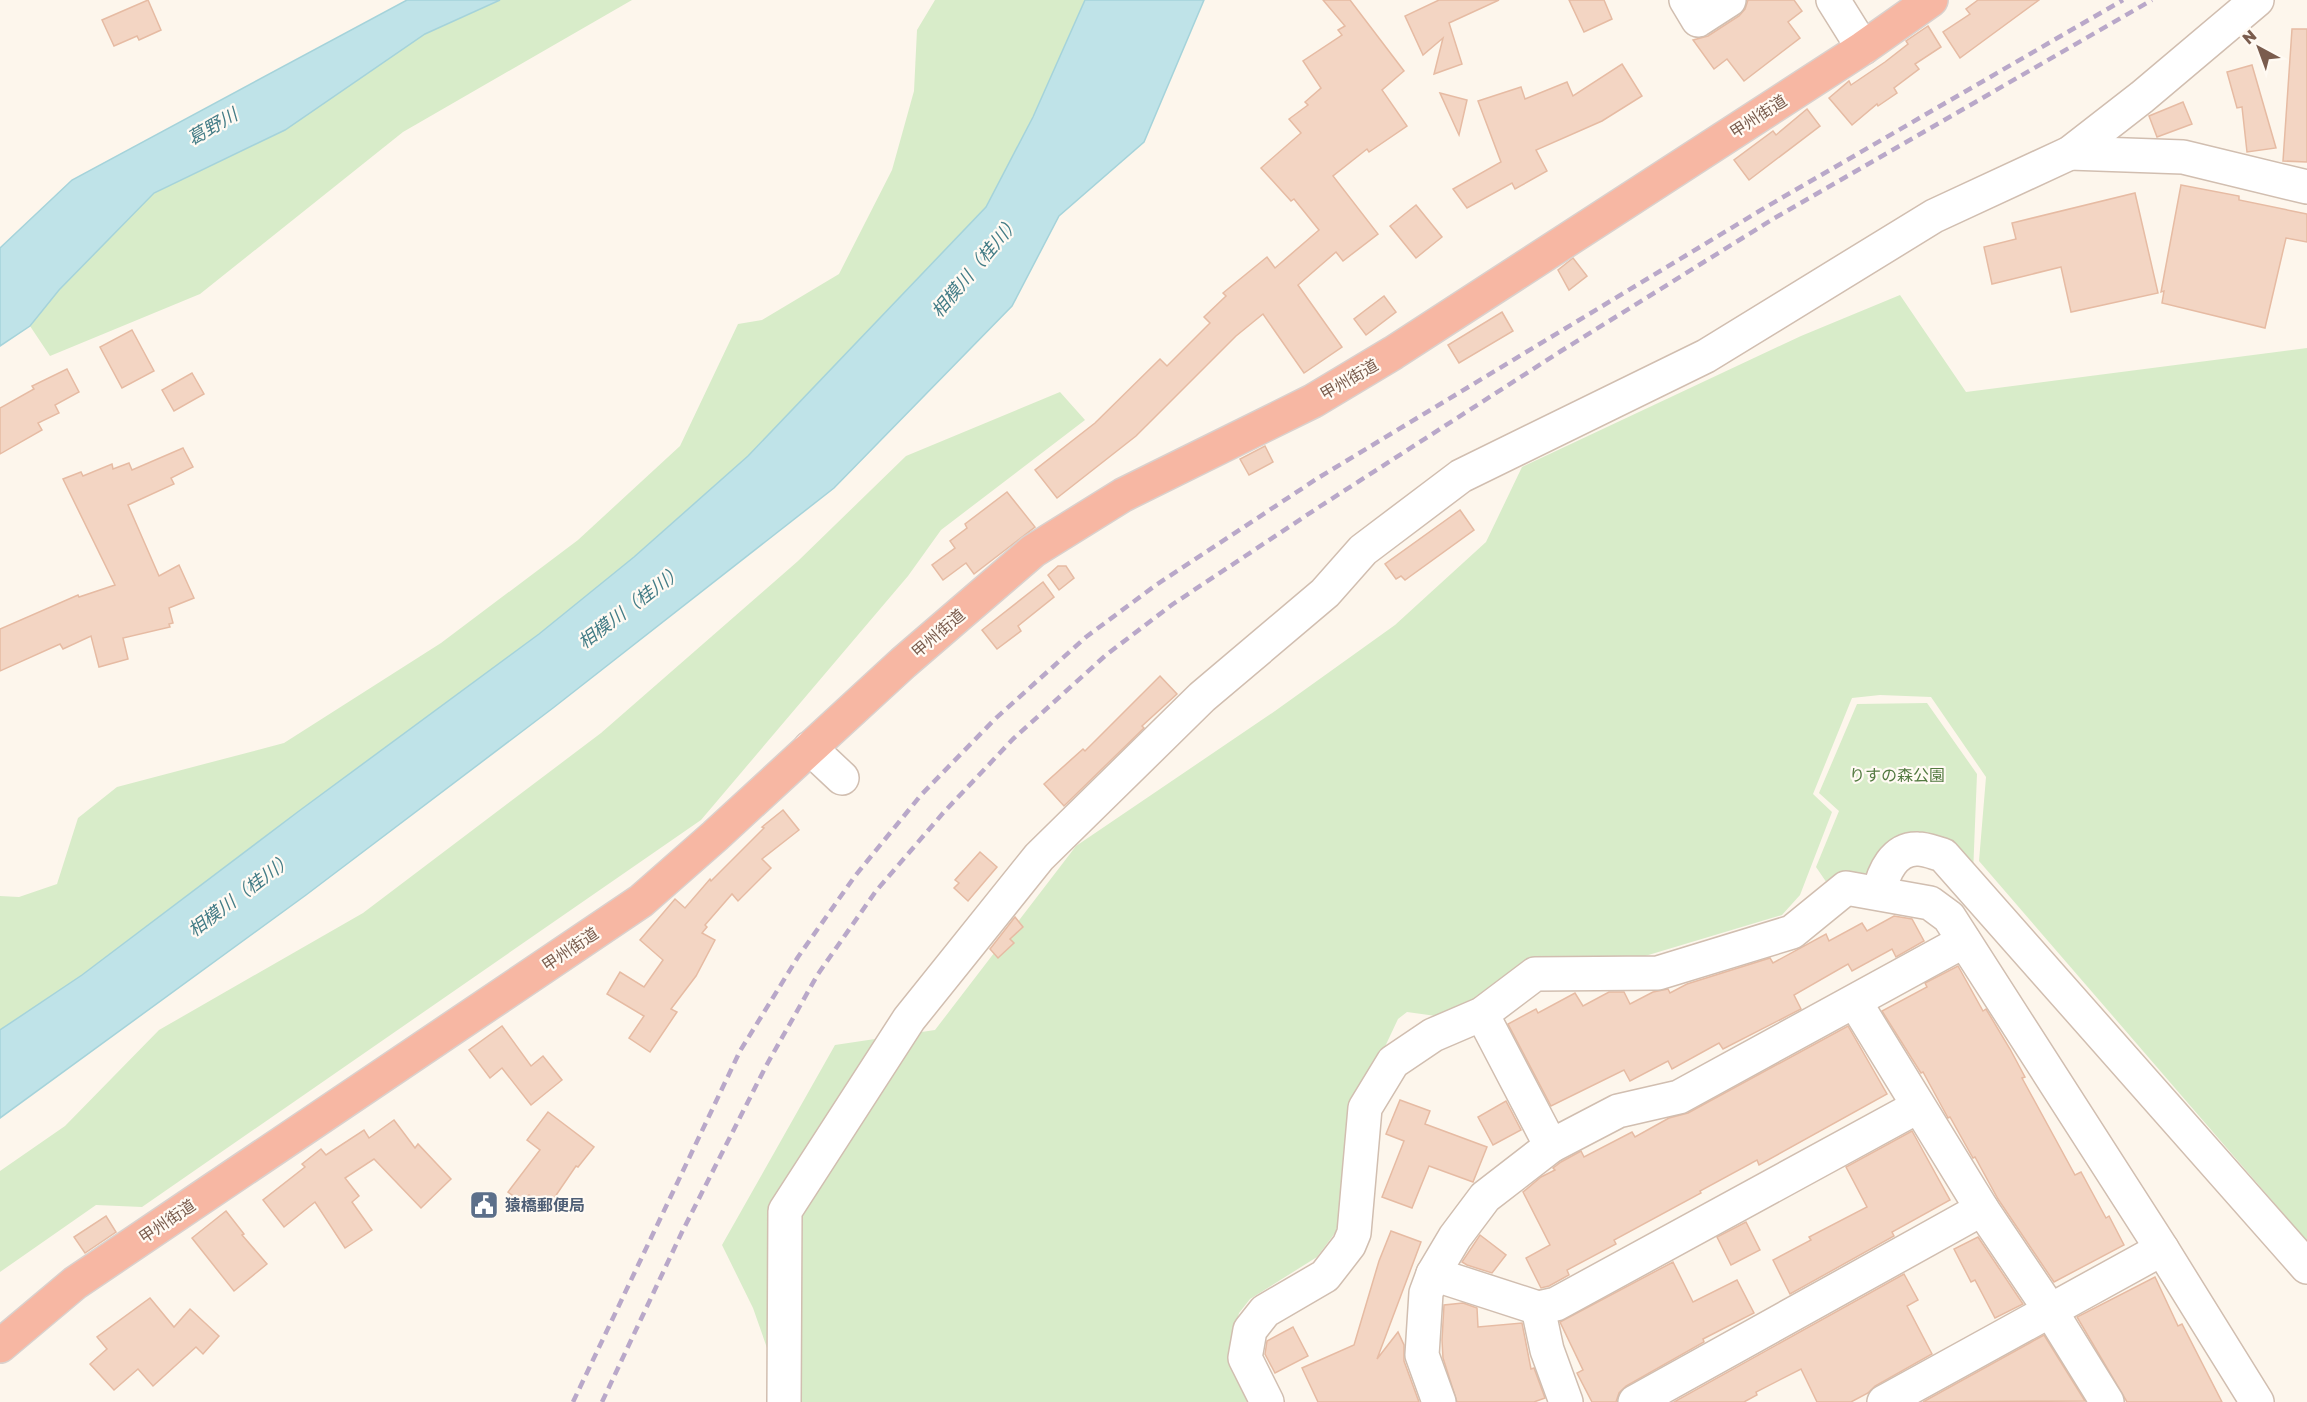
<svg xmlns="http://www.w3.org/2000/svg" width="2307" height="1402" font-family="'Golos Text','Noto Sans JP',sans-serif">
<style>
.green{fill:#d8ecc9}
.water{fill:#bfe3e8;stroke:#a5d3da;stroke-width:1.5}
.building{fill:#f3d5c3;stroke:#e6bba3;stroke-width:1.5}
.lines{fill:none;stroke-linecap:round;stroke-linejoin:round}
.minor-casing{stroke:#d1beb0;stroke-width:36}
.highway-casing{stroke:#dad1cd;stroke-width:36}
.minor{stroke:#fff;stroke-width:33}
.highway{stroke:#f7b7a3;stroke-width:33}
.rail{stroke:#b9a8c9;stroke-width:4.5;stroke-dasharray:9 6;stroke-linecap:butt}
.labels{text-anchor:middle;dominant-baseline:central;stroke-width:4.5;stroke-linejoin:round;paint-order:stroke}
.street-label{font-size:16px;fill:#7a5c4d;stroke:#fffaf3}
.park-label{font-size:16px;fill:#537a41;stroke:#fffaf3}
.service-label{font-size:16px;font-weight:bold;fill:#4e5e75;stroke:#fffaf3;text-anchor:start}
.water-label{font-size:18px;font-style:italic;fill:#437c86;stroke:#fffaf3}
</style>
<rect width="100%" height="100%" fill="#fdf6ec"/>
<g class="green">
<path d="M 500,0 L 632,0 L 403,132 L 200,294 L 50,356 L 30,326 L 59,290 L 154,193 L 285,130 L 425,34 Z"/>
<path d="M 935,0 L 1085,0 L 1033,117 L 986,207 L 748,456 L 634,557 L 539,634 L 299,811 L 82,975 L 0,1030 L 0,896 L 19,897 L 57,884 L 78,818 L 117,787 L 284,743 L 441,643 L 578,540 L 680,446 L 738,324 L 762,320 L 839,274 L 892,170 L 914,91 L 917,30 Z"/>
<path d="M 1900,295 L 1966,392 L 2307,348 L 2307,1241 L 1979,861 L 1986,777 L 1931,697 L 1880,695 L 1852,698 L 1813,794 L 1832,812 L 1800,895 L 1782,915 L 1645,956 L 1528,958 L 1483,995 L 1436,1016 L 1407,1012 L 1398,1019 L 1382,1053 L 1351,1099 L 1344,1207 L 1335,1233 L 1317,1257 L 1250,1299 L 1239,1313 L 1228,1358 L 1247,1402 L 786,1402 L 753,1308 L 722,1245 L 835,1045 L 935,1030 L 1076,846 L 1275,711 L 1395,625 L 1486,542 L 1522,467 L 1801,336 Z"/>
<path d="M 1060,392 L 1085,420 L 941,530 L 908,576 L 701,820 L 142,1207 L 96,1205 L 0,1272 L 0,1171 L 65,1126 L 159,1030 L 363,913 L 601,733 L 798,561 L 906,456 Z"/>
<path d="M 1927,703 L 1977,774 L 1973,874 L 1949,848 L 1872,874 L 1846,872 L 1829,886 L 1816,867 L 1839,811 L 1819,793 L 1857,704 Z"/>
</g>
<g class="water">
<path d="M 407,0 L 500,0 L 425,34 L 285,130 L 154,193 L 59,290 L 30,326 L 0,346 L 0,248 L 72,180 Z"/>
<path d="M 1085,0 L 1204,0 L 1144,142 L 1059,216 L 1012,306 L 834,488 L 553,708 L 306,895 L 0,1118 L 0,1030 L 82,975 L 299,811 L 539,634 L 634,557 L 748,456 L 986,207 L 1033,117 Z"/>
</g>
<g class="building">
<path d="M 148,0 L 161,30 L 139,40 L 137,36 L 114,46 L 102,20 Z"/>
<path d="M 1323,0 L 1350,0 L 1404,71 L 1382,90 L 1407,126 L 1369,152 L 1367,149 L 1333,176 L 1378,234 L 1343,261 L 1336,252 L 1298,285 L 1342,347 L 1304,373 L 1263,314 L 1236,336 L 1136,436 L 1057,498 L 1035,470 L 1095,423 L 1160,359 L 1167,366 L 1210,323 L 1204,317 L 1226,296 L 1223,293 L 1267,257 L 1275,268 L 1319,230 L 1294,199 L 1291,201 L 1261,168 L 1301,133 L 1289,119 L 1308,105 L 1305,102 L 1321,88 L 1303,61 L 1342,35 L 1338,30 L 1345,26 Z"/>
<path d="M 1439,0 L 1499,0 L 1449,23 L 1462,64 L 1434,74 L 1443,38 L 1423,55 L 1405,16 Z"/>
<path d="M 1569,0 L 1604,0 L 1612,19 L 1584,32 Z"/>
<path d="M 1748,0 L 1794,0 L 1802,11 L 1788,22 L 1800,38 L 1744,81 L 1727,59 L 1714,69 L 1693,40 L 1708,36 L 1739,16 L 1745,9 Z"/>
<path d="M 1978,0 L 2039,0 L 1960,58 L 1943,32 L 1970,14 L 1966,9 Z"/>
<path d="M 1928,26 L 1941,47 L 1915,64 L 1919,69 L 1894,88 L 1897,93 L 1878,106 L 1877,104 L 1852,125 L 1829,98 L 1849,81 L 1851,85 L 1885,62 L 1908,44 L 1906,41 Z"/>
<path d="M 2292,29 L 2307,29 L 2307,162 L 2283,161 Z"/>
<path d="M 1622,64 L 1642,96 L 1602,121 L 1536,150 L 1547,171 L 1515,189 L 1512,183 L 1467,208 L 1453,189 L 1501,162 L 1478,101 L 1521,87 L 1525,99 L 1567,82 L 1573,96 Z"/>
<path d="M 2252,65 L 2276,148 L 2247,152 L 2242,107 L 2237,108 L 2227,72 Z"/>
<path d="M 1440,93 L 1467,100 L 1459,135 Z"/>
<path d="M 2183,102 L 2192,124 L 2157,137 L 2149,116 Z"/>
<path d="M 1807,109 L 1820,126 L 1749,180 L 1734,160 L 1773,131 L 1776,135 Z"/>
<path d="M 2181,185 L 2239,196 L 2239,200 L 2307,214 L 2307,242 L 2286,238 L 2265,328 L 2162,303 L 2164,291 L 2161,292 Z"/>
<path d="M 2135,193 L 2158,293 L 2071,312 L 2061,267 L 1992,284 L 1984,247 L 2016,239 L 2012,223 Z"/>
<path d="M 1416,205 L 1442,237 L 1416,258 L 1390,226 Z"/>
<path d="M 1573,258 L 1587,276 L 1569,290 L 1558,270 Z"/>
<path d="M 1384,296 L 1396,312 L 1366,335 L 1354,319 Z"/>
<path d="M 1502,312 L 1513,331 L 1459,363 L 1448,345 Z"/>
<path d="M 132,330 L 154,371 L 122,388 L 100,347 Z"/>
<path d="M 67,369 L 79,392 L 55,405 L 59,413 L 38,423 L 42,430 L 0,454 L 0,408 L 34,389 L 32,386 Z"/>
<path d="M 192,373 L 204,394 L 174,411 L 162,390 Z"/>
<path d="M 1265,446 L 1273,462 L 1249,475 L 1240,459 Z"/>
<path d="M 183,448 L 193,467 L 171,478 L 174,484 L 128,505 L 159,576 L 179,565 L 194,598 L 169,608 L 173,623 L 169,624 L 170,627 L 123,638 L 128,659 L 99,667 L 91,636 L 63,649 L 60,644 L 0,671 L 0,629 L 78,595 L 79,597 L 115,585 L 63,479 L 81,472 L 83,476 L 112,464 L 113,469 L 129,463 L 132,470 Z"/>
<path d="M 1007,492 L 1035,527 L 974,574 L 966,563 L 943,580 L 932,565 L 955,548 L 950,541 L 967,528 L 965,524 Z"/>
<path d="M 1460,510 L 1474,530 L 1405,580 L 1401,576 L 1396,579 L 1385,564 Z"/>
<path d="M 1058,566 L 1066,566 L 1074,578 L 1059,590 L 1048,575 Z"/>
<path d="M 1043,582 L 1054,597 L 1018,626 L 1021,631 L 997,649 L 982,630 Z"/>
<path d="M 1160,676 L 1177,694 L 1142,726 L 1144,728 L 1064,806 L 1044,784 L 1083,749 L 1085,751 Z"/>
<path d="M 783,810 L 799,830 L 762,859 L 771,868 L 738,901 L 732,894 L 705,925 L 707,927 L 702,933 L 715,940 L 696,976 L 671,1009 L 677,1012 L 650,1052 L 629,1038 L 644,1016 L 607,994 L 620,972 L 644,987 L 663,960 L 640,940 L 675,899 L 685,908 L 710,879 L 711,881 L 764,828 L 762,827 Z"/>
<path d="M 980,852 L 997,867 L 968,901 L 954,888 L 959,883 L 955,880 Z"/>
<path d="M 1894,916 L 1912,919 L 1924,941 L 1896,957 L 1892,949 L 1852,971 L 1848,964 L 1794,995 L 1801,1009 L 1723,1049 L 1719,1043 L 1672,1069 L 1668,1061 L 1630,1081 L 1624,1070 L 1551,1106 L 1508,1024 L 1536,1009 L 1538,1013 L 1575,993 L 1583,1006 L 1609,992 L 1624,992 L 1630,1004 L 1653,992 L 1668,989 L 1670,993 L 1687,984 L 1770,958 L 1773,963 L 1826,934 L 1829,941 L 1862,923 L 1867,931 Z"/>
<path d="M 1015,917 L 1023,927 L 1010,939 L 1014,943 L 998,958 L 990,949 Z"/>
<path d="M 1958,966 L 1983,1011 L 1986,1009 L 2010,1049 L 2025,1077 L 2022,1078 L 2075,1175 L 2081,1172 L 2106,1218 L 2109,1216 L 2124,1245 L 2054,1282 L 1998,1199 L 1975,1157 L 1973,1158 L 1950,1117 L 1948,1118 L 1947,1116 L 1923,1072 L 1921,1073 L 1882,1011 L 1927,987 L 1925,983 Z"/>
<path d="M 502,1026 L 531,1066 L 543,1056 L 562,1080 L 531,1105 L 502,1068 L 490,1078 L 469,1050 Z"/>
<path d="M 1848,1026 L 1887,1094 L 1759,1165 L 1757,1160 L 1700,1191 L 1701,1193 L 1614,1240 L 1616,1244 L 1567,1270 L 1569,1275 L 1549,1286 L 1541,1288 L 1526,1258 L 1550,1245 L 1523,1192 L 1541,1177 L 1555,1170 L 1553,1168 L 1561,1162 L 1581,1151 L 1584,1157 L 1632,1132 L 1635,1137 L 1669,1118 L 1688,1113 Z"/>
<path d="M 1400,1100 L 1430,1111 L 1425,1124 L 1487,1147 L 1473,1182 L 1429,1166 L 1412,1208 L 1382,1197 L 1404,1141 L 1386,1134 Z"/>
<path d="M 1506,1101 L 1521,1130 L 1493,1145 L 1478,1117 Z"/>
<path d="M 548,1112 L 594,1147 L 578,1167 L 576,1166 L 548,1207 L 529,1195 L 523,1203 L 508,1192 L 540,1150 L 527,1140 Z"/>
<path d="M 394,1120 L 415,1148 L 418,1144 L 451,1179 L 421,1208 L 374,1159 L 345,1178 L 359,1196 L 352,1202 L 372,1230 L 345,1248 L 315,1202 L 284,1227 L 263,1200 L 305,1167 L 302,1164 L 321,1149 L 326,1155 L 364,1130 L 369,1138 Z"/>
<path d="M 1912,1131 L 1950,1200 L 1892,1232 L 1894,1236 L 1790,1294 L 1773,1260 L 1811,1240 L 1809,1237 L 1867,1207 L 1846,1167 Z"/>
<path d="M 226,1211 L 244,1234 L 242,1235 L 267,1264 L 234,1291 L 192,1238 Z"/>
<path d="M 106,1216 L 116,1232 L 85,1253 L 74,1237 Z"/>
<path d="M 1746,1222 L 1760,1250 L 1731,1265 L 1717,1237 Z"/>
<path d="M 1391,1231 L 1421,1242 L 1377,1359 L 1398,1332 L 1404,1345 L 1404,1361 L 1419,1402 L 1318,1402 L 1302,1368 L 1354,1345 L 1379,1261 Z"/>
<path d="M 1480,1235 L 1506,1255 L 1492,1273 L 1467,1265 L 1462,1262 Z"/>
<path d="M 1978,1237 L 2023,1304 L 1995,1318 L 1975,1280 L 1971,1282 L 1954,1249 Z"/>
<path d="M 1673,1262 L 1693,1302 L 1737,1280 L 1754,1313 L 1703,1339 L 1704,1342 L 1626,1386 L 1619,1393 L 1616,1402 L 1592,1402 L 1577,1373 L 1583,1370 L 1560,1322 Z"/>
<path d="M 1904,1274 L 1918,1300 L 1907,1306 L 1932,1354 L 1875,1386 L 1868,1393 L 1851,1402 L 1817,1402 L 1801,1369 L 1756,1392 L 1757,1395 L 1744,1402 L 1674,1402 Z"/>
<path d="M 2155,1277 L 2178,1326 L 2182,1324 L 2222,1402 L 2127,1402 L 2077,1317 Z"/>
<path d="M 150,1298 L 174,1327 L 190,1309 L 219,1336 L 203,1354 L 196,1347 L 153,1386 L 138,1369 L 114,1390 L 90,1364 L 107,1349 L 97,1337 Z"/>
<path d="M 1463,1303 L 1477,1308 L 1478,1327 L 1522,1323 L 1531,1369 L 1534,1368 L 1545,1398 L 1534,1402 L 1457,1402 L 1443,1358 L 1442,1340 L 1444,1305 Z"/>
<path d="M 1293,1327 L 1308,1356 L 1275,1373 L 1265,1354 L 1267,1341 Z"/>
<path d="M 2044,1335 L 2085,1401 L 1923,1402 Z"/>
</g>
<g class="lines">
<g class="minor-casing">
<g id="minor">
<path d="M 1686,0 L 1698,20 L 1729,0"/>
<path d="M 1833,0 L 1863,48"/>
<path d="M 2070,153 L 2183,157 L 2307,187"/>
<path d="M 810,748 L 842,778"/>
<path d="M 1879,893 C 1883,873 1894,848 1918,849 C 1926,849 1935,853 1943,855 L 2307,1267"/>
<path d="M 1855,1002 L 1982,1209 L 2050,1310 L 2107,1402"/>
<path d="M 1482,1014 L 1551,1146"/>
<path d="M 1433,1274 L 1538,1308"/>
<path d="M 784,1402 L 785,1211 L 909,1019 L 1039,857 L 1202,697 L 1325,593 L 1363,550 L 1461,476 L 1706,356 L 1934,216 L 2070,153 L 2142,97 L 2257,0"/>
<path d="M 1267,1402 L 1245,1358 L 1250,1330 L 1265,1311 L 1325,1276 L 1349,1245 L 1354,1233 L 1365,1108 L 1393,1062 L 1433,1035 L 1482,1014 L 1535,974 L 1658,973 L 1792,932 L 1846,888 L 1930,903 L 1949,917 L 2162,1249 L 2257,1402"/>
<path d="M 1439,1402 L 1422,1355 L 1426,1293 L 1433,1274 L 1455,1237 L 1485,1197 L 1551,1146 L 1618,1111 L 1679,1097 L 1964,941"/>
<path d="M 1566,1402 L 1547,1350 L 1538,1308 L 1556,1304 L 1917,1107"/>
<path d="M 1635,1402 L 1982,1209"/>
<path d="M 1884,1402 L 2162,1249"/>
</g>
</g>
<g class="highway-casing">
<path id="highway" d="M 0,1346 L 75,1283 L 641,901 L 715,836 L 903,663 L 1033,551 L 1123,495 L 1313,401 L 1393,353 L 1863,48 L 1931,0"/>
</g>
<use href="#minor" class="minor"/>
<use href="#highway" class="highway"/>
<g class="rail">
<path d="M 573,1402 L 740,1051 L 798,957 L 855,876 L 921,795 L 995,719 L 1086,637 L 1156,585 L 1318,478 L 1766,207 L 2123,0"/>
<path d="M 602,1402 L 682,1232 L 766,1066 L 818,974 L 876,891 L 944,812 L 1013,739 L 1106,655 L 1173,604 L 1319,507 L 1561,351 L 1773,219 L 2152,0"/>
</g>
</g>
<defs>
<g id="civic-square" transform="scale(1.5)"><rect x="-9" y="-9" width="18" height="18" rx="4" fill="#5c6f8a" stroke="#fffaf3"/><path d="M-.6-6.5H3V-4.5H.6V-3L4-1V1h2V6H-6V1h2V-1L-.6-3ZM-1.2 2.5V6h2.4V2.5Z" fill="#fff"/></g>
</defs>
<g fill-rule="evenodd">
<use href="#civic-square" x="484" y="1205"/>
</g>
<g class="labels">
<g class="street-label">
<text transform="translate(1758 116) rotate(-33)">甲州街道</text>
<text transform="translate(1349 379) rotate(-30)">甲州街道</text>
<text transform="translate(938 633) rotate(-41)">甲州街道</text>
<text transform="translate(570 949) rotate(-34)">甲州街道</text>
<text transform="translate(167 1221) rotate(-34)">甲州街道</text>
</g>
<g class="park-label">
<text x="1897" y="775">りすの森公園</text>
</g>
<g class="service-label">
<text x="505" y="1205">猿橋郵便局</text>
</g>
<g class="water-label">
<text transform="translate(212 126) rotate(-30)">葛野川</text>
<text transform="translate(975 266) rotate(-50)">相模川（桂川）</text>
<text transform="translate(630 606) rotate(-37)">相模川（桂川）</text>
<text transform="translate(240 894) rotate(-37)">相模川（桂川）</text>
</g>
</g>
<g transform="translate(2259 48) rotate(319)" stroke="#fffaf3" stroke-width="4.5" paint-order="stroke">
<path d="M0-4.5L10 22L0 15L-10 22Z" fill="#7a5c4d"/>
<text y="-9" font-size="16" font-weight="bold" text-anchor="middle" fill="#7a5c4d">N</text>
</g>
</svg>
